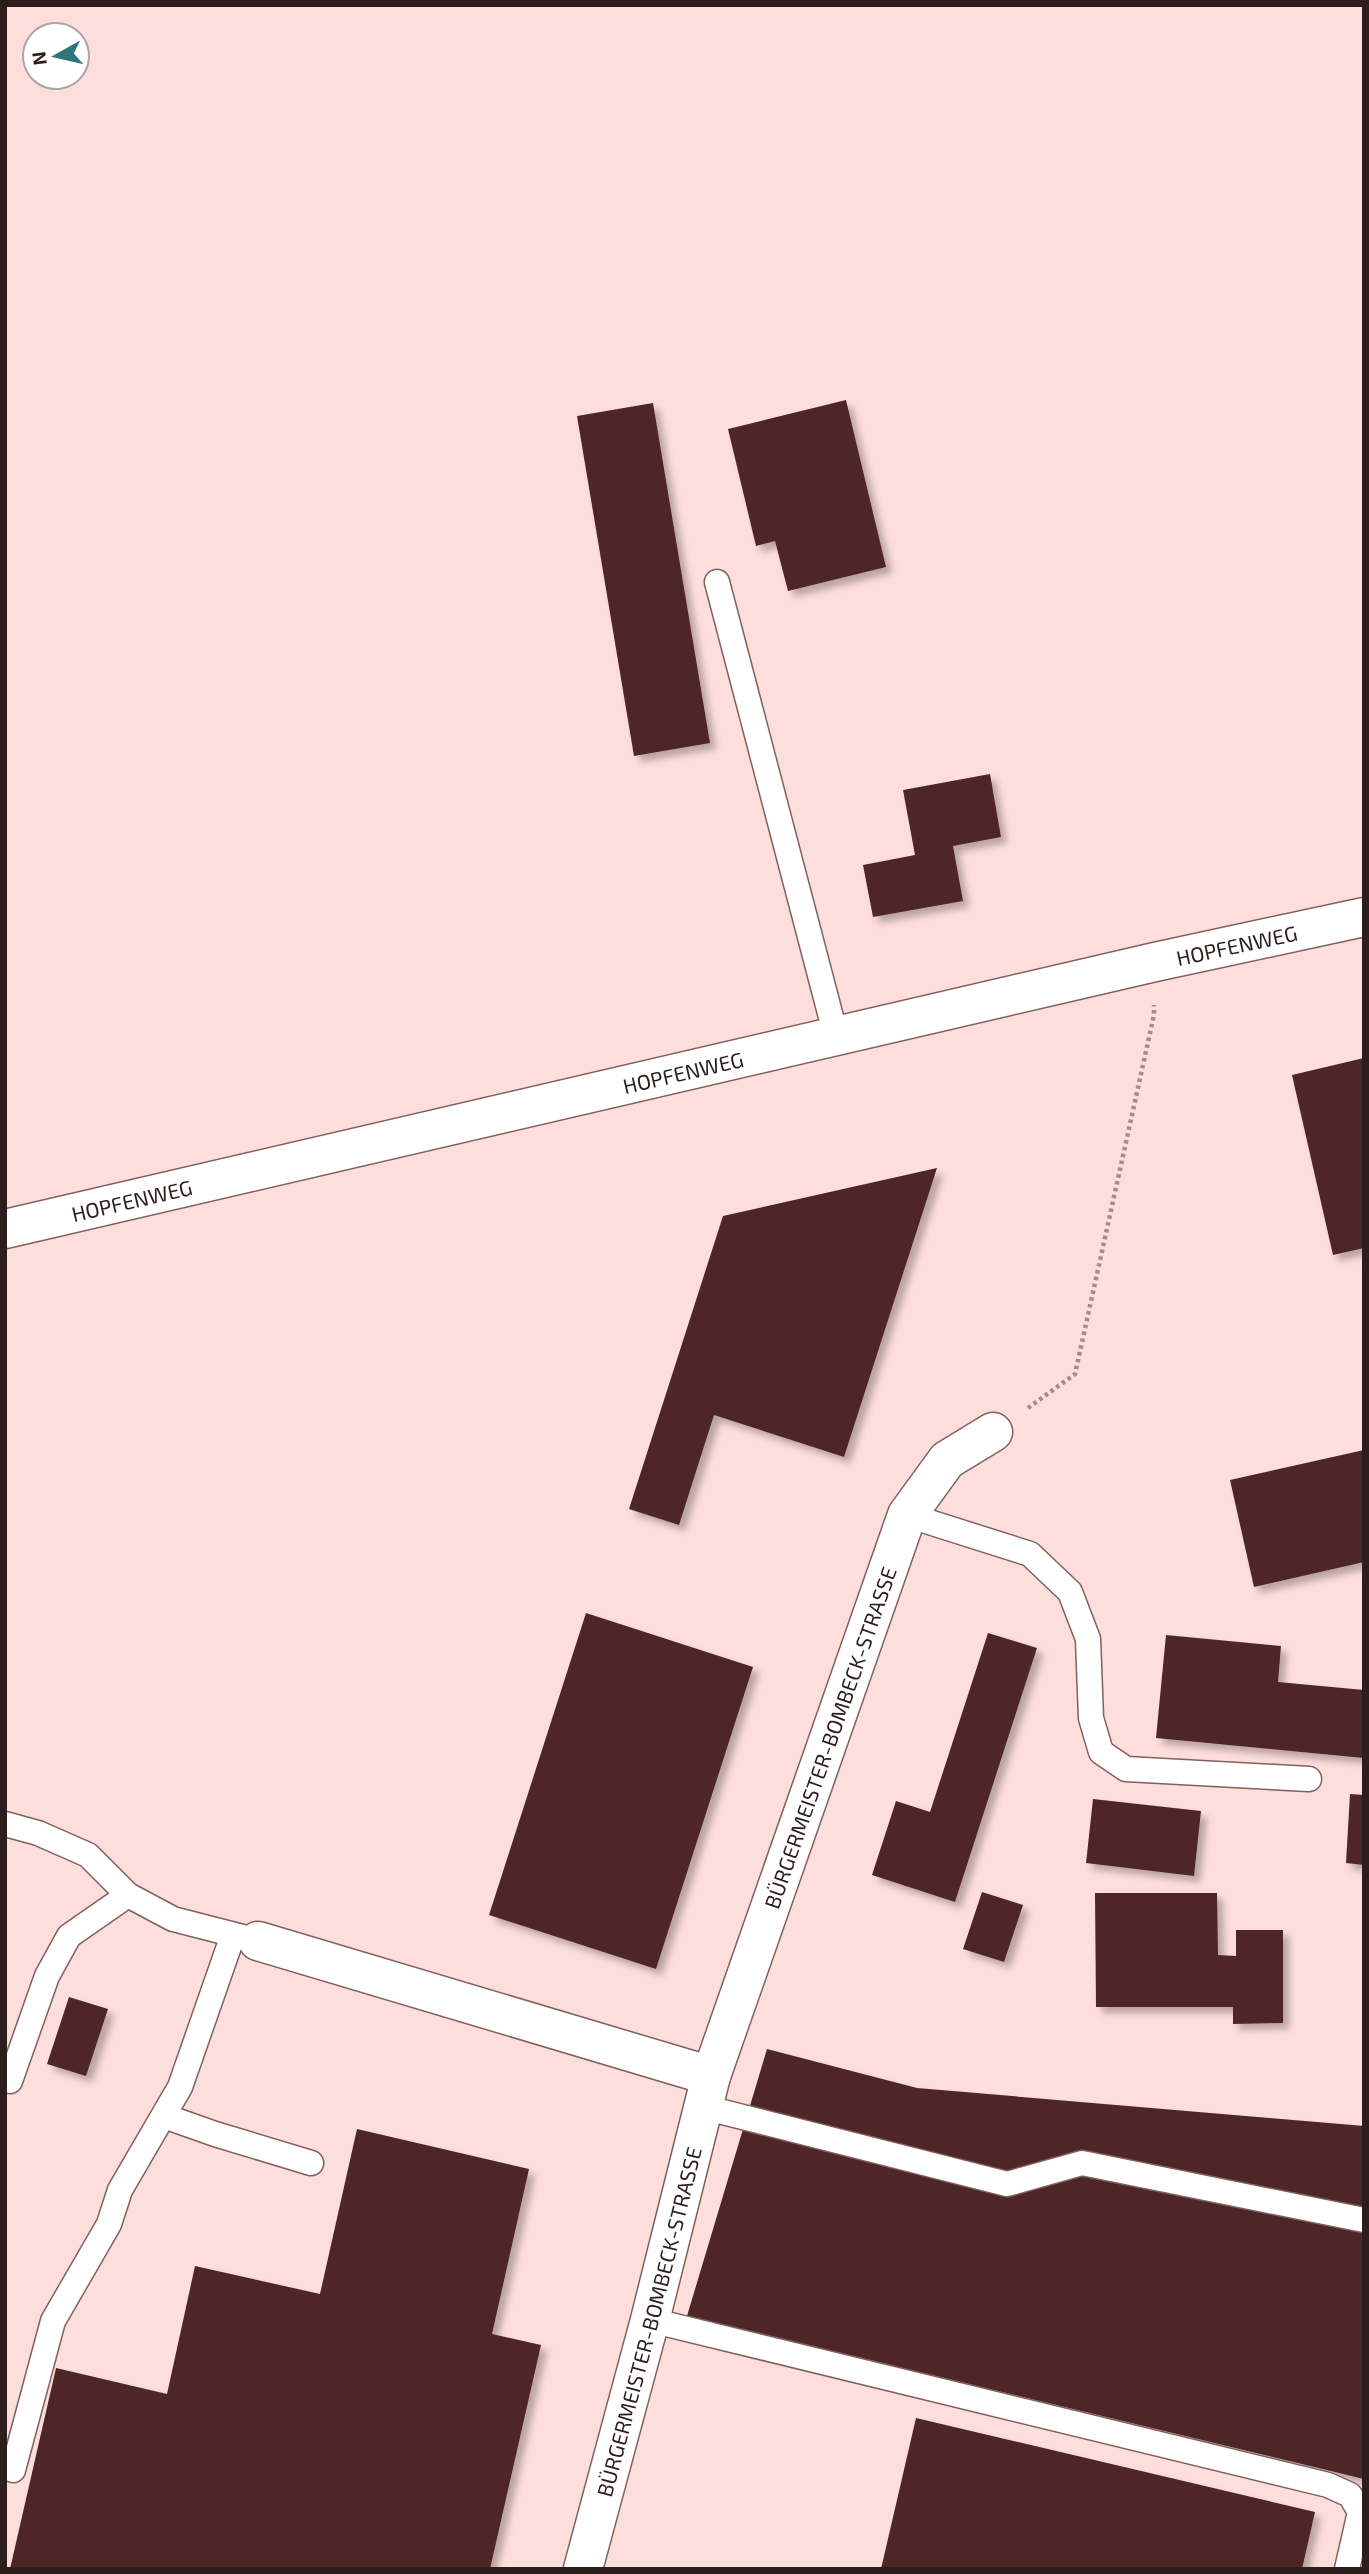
<svg xmlns="http://www.w3.org/2000/svg" width="1369" height="2574" font-family="'Exo 2',sans-serif">
<style>
.building{fill:#4f2725;filter:url(#shadow)}
.lines{fill:none;stroke-linecap:round;stroke-linejoin:round}
.lane-casing{stroke:#81605d;stroke-width:27}
.street-casing{stroke:#81605d;stroke-width:41}
.path{stroke:#a38c8a;stroke-width:4.5;stroke-dasharray:3.5 3.5;stroke-linecap:butt}
.lane{stroke:#fff;stroke-width:24}
.street{stroke:#fff;stroke-width:38}
.labels{text-anchor:middle;dominant-baseline:central;stroke-width:7;stroke-linejoin:round;paint-order:stroke}
.street-label{font-size:21px;fill:#2c1e1d;stroke:#fff}
</style>
<defs>
<filter id="shadow"><feDropShadow dx="6" dy="6" stdDeviation="3.5" flood-color="#0004"/></filter>
</defs>
<rect width="100%" height="100%" fill="#fddedb"/>
<g class="building">
<path d="M 846,400 L 886,567 L 788,591 L 775,541 L 756,546 L 728,429 Z"/>
<path d="M 653,403 L 710,743 L 634,756 L 577,416 Z"/>
<path d="M 990,774 L 1001,837 L 953,846 L 963,901 L 873,917 L 863,865 L 915,855 L 903,790 Z"/>
<path d="M 1364,1058 L 1364,1248 L 1333,1255 L 1292,1075 Z"/>
<path d="M 937,1168 L 844,1457 L 714,1415 L 679,1525 L 629,1509 L 723,1216 Z"/>
<path d="M 1364,1450 L 1364,1562 L 1254,1587 L 1230,1480 Z"/>
<path d="M 586,1613 L 753,1667 L 656,1969 L 489,1915 Z"/>
<path d="M 988,1633 L 1037,1648 L 955,1902 L 872,1875 L 896,1801 L 930,1812 Z"/>
<path d="M 1166,1635 L 1281,1646 L 1278,1682 L 1364,1690 L 1364,1758 L 1156,1738 Z"/>
<path d="M 1350,1794 L 1364,1795 L 1364,1865 L 1346,1863 Z"/>
<path d="M 1093,1799 L 1201,1811 L 1194,1876 L 1086,1863 Z"/>
<path d="M 982,1892 L 1023,1905 L 1004,1962 L 963,1949 Z"/>
<path d="M 1095,1893 L 1217,1893 L 1218,1955 L 1236,1956 L 1236,1930 L 1283,1930 L 1283,2023 L 1233,2024 L 1233,2007 L 1096,2007 Z"/>
<path d="M 69,1997 L 108,2009 L 86,2076 L 47,2064 Z"/>
<path d="M 767,2049 L 917,2088 L 1364,2126 L 1364,2479 L 687,2316 Z"/>
<path d="M 357,2129 L 529,2169 L 492,2334 L 541,2345 L 490,2569 L 10,2569 L 56,2368 L 167,2394 L 195,2266 L 320,2294 Z"/>
<path d="M 916,2418 L 1315,2512 L 1302,2569 L 881,2569 Z"/>
</g>
<g class="lines">
<g class="lane-casing">
<g id="lane">
<path d="M 717,582 L 836,1036"/>
<path d="M 907,1515 L 1030,1554 L 1070,1592 L 1088,1639 L 1091,1718 L 1101,1752 L 1126,1769 L 1309,1779"/>
<path d="M 5,1824 L 38,1833 L 88,1855 L 128,1895 L 173,1919 L 247,1938"/>
<path d="M 10,2081 L 47,1976 L 69,1936 L 128,1895"/>
<path d="M 703,2107 L 1007,2184 L 1082,2163 L 1364,2220"/>
<path d="M 164,2116 L 215,2134 L 311,2163"/>
<path d="M 650,2320 L 1328,2485 L 1350,2495 L 1360,2512 L 1347,2569"/>
<path d="M 13,2470 L 53,2321 L 109,2224 L 120,2190 L 180,2087 L 233,1935"/>
</g>
</g>
<g class="street-casing">
<g id="street">
<path id="s1" d="M 5,1229 L 1155,962 L 1364,917"/>
<path d="M 258,1941 L 711,2076"/>
<path id="s2" d="M 583,2569 L 650,2320 L 711,2076 L 907,1515 L 947,1460 L 993,1432"/>
</g>
</g>
<path class="path" d="M 1028,1408 L 1075,1374 L 1154,1015 L 1154,1005"/>
<use href="#lane" class="lane"/>
<use href="#street" class="street"/>
</g>
<g class="labels">
<g class="street-label">
<text stroke="none"><textPath href="#s1" startOffset="1264">HOPFENWEG</textPath></text>
<text stroke="none"><textPath href="#s1" startOffset="696">HOPFENWEG</textPath></text>
<text stroke="none"><textPath href="#s1" startOffset="130">HOPFENWEG</textPath></text>
<text stroke="none"><textPath href="#s2" startOffset="868">BÜRGERMEISTER-BOMBECK-STRASSE</textPath></text>
<text stroke="none"><textPath href="#s2" startOffset="256">BÜRGERMEISTER-BOMBECK-STRASSE</textPath></text>
</g>
</g>
<rect width="1369" height="2574" fill="none" stroke="#2c1e1d" stroke-width="14"/>
<g transform="translate(56 56) rotate(262)"><circle r="33" fill="#ffffff" stroke="#aba5a5" stroke-width="2"/>
<path d="M0-5L12 26L0 18L-12 26Z" fill="#2c767c"/>
<text y="-10" font-size="19" font-weight="bold" text-anchor="middle" fill="#2c1e1d">N</text>
</g>
</svg>
